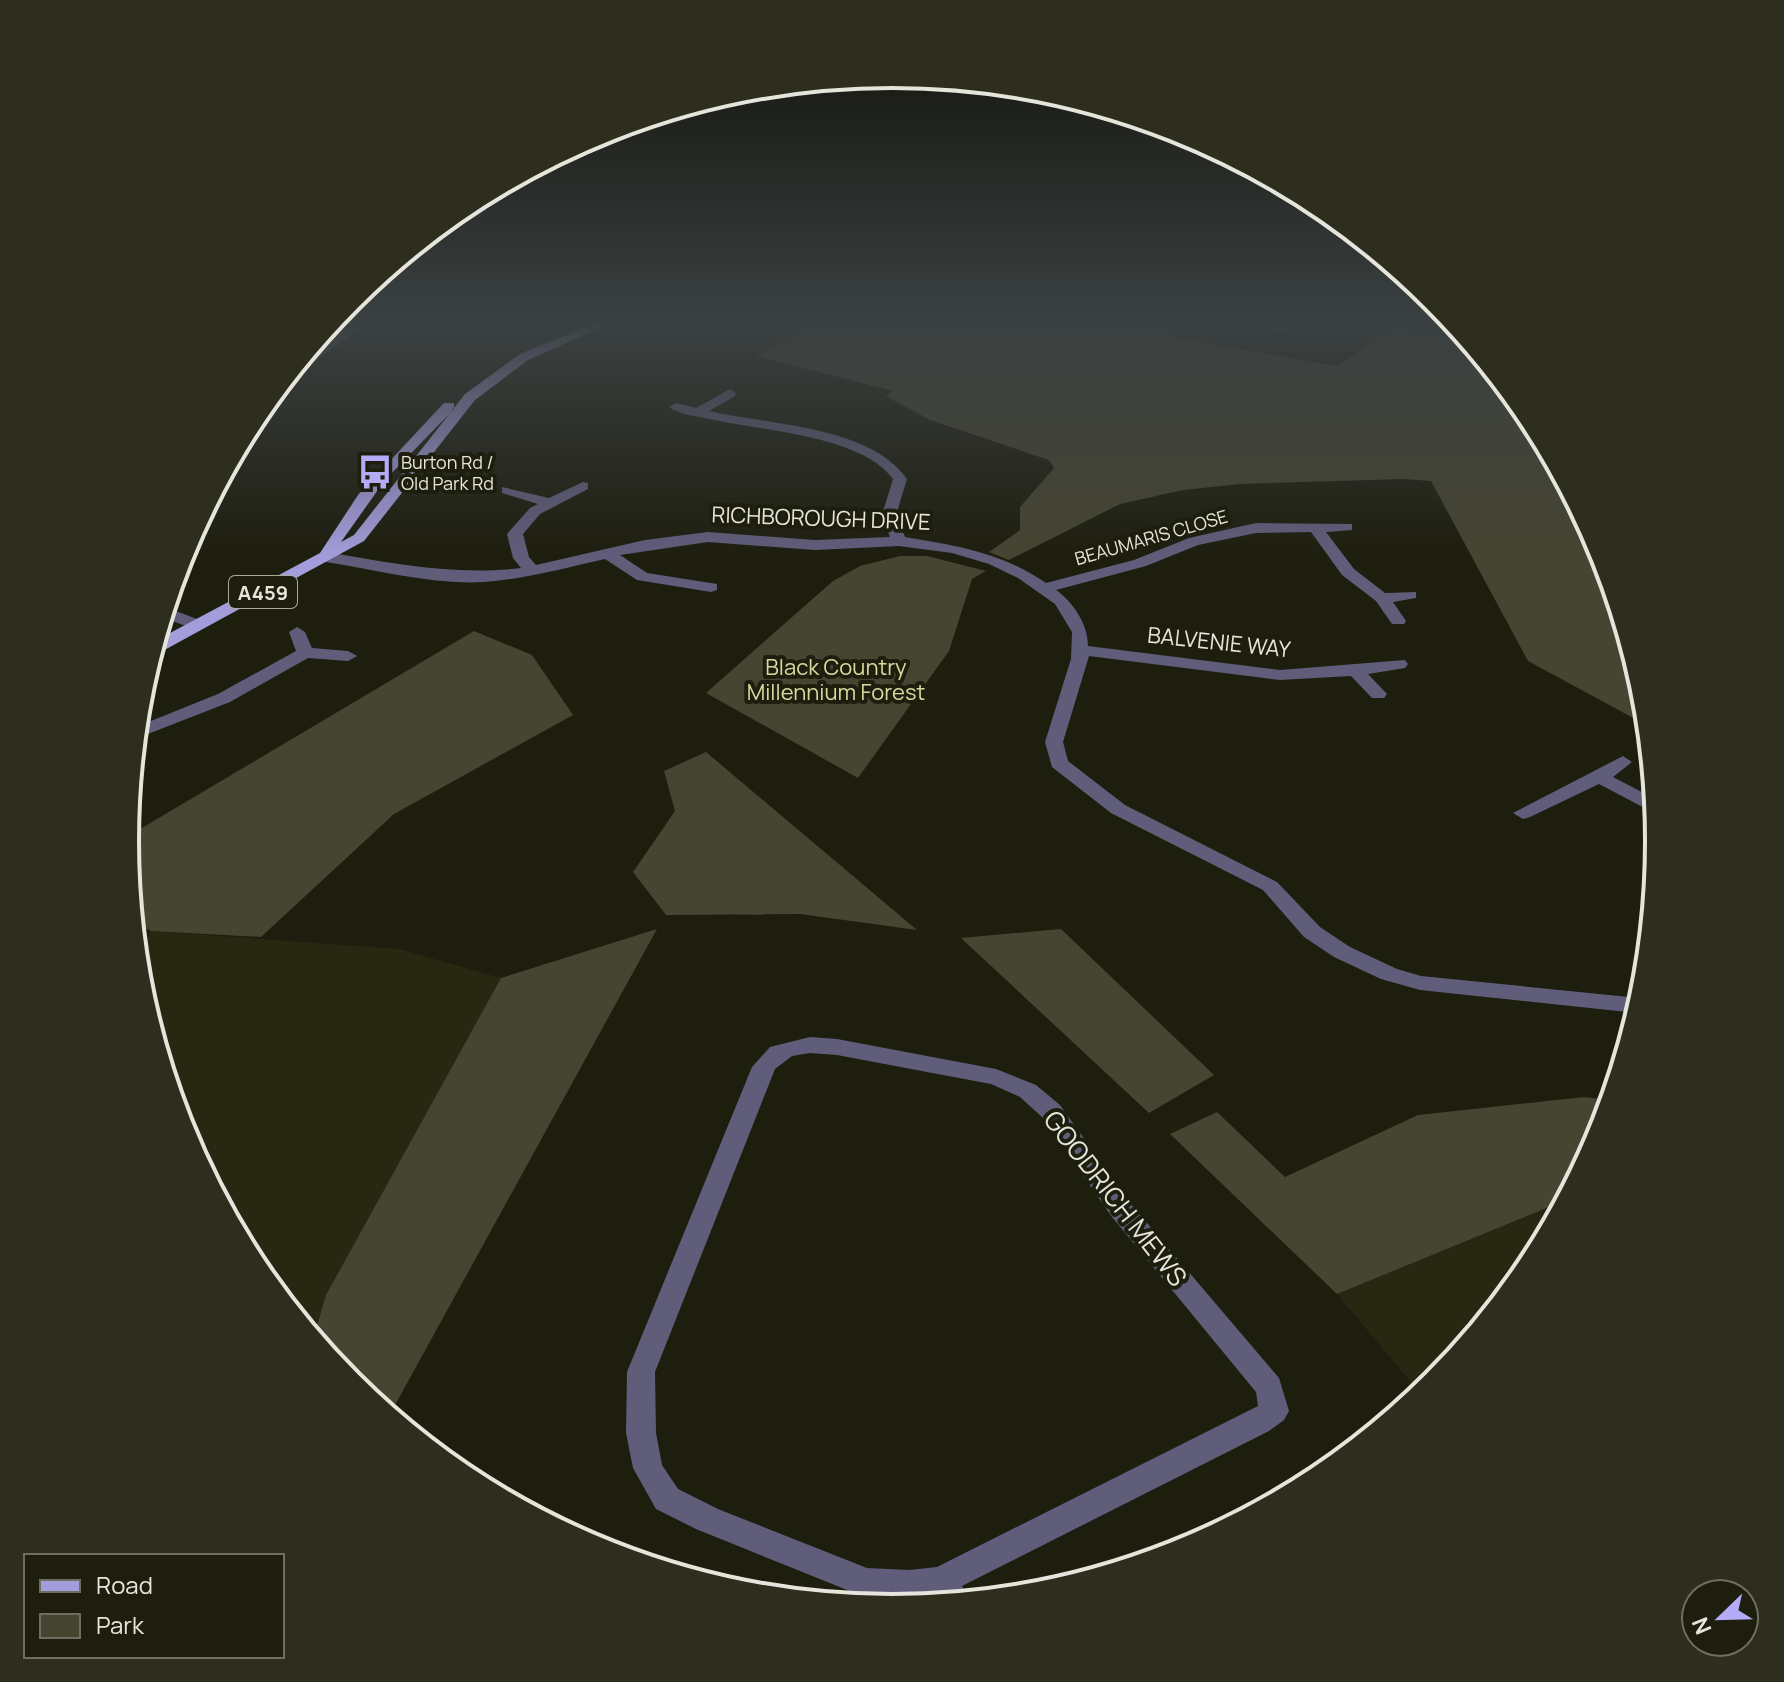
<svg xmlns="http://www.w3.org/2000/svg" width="1784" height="1682" font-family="Manrope,sans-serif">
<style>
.built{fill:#282711}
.green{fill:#464532}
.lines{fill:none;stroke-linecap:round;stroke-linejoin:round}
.minor{fill:#605d7b;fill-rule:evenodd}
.primary{fill:#a49ddb;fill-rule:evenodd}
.labels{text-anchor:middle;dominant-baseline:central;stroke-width:8;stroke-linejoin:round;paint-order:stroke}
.far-poi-label{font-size:18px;fill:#e5e5db;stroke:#1e1e0f;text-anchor:start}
.far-street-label{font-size:18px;fill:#e5e5db;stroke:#1e1e0f}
.shield{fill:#1e1e0f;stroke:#a9a99e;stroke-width:2}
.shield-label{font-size:20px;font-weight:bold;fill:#e5e5db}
.street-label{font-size:22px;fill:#e5e5db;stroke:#1e1e0f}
.park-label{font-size:22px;fill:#dad89e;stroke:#1e1e0f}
.near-street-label{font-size:26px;fill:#e5e5db;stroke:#1e1e0f}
.rim{fill:none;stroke:#e5e5db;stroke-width:4}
</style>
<rect width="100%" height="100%" fill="#1e1e0f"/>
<g class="built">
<path d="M 151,931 L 399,949 L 501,978 L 326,1295 L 313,1339 L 254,1267 L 183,1134 L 140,990 L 136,950 L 141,950 Z"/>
<path d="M 1566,1200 L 1529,1268 L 1434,1384 L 1421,1394 L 1337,1294 Z"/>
</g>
<g class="green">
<path d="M 813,323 L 1183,323 L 1166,336 L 1338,366 L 1395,326 L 1447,336 L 1455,324 L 1530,415 L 1601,548 L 1644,692 L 1648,726 L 1528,661 L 1431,481 L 1403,479 L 1240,484 L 1183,490 L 1120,504 L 1009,560 L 989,552 L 1020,530 L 1020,507 L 1054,468 L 1049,460 L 930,420 L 886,396 L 893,391 L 756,356 Z"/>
<path d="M 900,556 L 927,556 L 986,571 L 972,579 L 949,651 L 858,778 L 706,693 L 833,581 L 860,566 Z"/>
<path d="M 474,631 L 532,655 L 573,715 L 394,814 L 261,937 L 151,931 L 133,922 L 125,838 Z"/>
<path d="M 706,752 L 917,930 L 800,914 L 666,915 L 633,872 L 675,811 L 664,771 Z"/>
<path d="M 657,929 L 389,1416 L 349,1383 L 313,1339 L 326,1295 L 501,978 Z"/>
<path d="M 1061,929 L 1214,1075 L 1149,1113 L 961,938 Z"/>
<path d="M 1584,1097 L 1611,1100 L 1600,1135 L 1566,1200 L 1337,1294 L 1170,1134 L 1217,1112 L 1285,1177 L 1418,1115 Z"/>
</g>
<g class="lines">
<g class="minor">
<path d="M 354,323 L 368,323 L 291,378 L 284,378 L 298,362 Z"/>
<path d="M 1281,323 L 1294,323 L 1284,333 L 1276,333 L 1274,330 Z"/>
<path d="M 730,389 L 736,393 L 735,396 L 709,411 C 770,425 870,426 907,479 L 896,515 L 905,537 C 955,545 1003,553 1046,583 L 1134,560 L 1189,538 L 1256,523 L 1352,524 L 1352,530 L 1326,532 L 1354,569 L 1385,593 L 1416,592 L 1416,598 L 1393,602 L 1406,621 L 1404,624 L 1392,624 L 1376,601 L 1342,575 L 1311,532 L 1256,533 L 1198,545 L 1146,566 L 1056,590 C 1073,602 1088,624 1088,646 L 1280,670 L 1405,660 L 1408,664 L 1405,668 L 1368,674 L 1387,694 L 1384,698 L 1372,698 L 1351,676 L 1280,680 L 1089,656 L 1063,742 L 1068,761 L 1125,805 L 1277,882 L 1320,927 L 1350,947 L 1397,969 L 1421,976 L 1639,998 L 1642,999 L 1637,1013 L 1420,990 L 1381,979 L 1334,957 L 1304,937 L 1263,890 L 1111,813 L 1052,767 L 1045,742 L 1071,659 L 1072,632 L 1055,604 L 1018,578 L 989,564 L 952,553 L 899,546 L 815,550 L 708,542 L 620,555 L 647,573 L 717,584 L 717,590 L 711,592 L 637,580 L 605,559 C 565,568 525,579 484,582 C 432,585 378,570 326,562 L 318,557 L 326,552 C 392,563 454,576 521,568 L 513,558 L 507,534 L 530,508 L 538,504 L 502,493 L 502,487 L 549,498 L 583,482 L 588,483 L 588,489 L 540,514 L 523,534 L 529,557 L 536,565 L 645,540 L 708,532 L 815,540 L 890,537 L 882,515 L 893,479 C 861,435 762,431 710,419 C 697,416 680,415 669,407 L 676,403 L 696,408 Z"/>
<path d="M 165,607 L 205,622 L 207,626 L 199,631 L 162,617 Z"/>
<path d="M 297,627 L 305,632 L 312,648 L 348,651 L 357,656 L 348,661 L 308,658 L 230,702 L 135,739 L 136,727 L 218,694 L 296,651 L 289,632 Z"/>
<path d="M 1623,756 L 1632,762 L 1613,777 L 1655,799 L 1656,814 L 1599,784 L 1530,817 L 1523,819 L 1513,813 Z"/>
<path d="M 810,1037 L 837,1039 L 996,1069 L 1036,1085 L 1060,1105 L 1130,1203 L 1279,1378 L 1289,1411 L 1284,1420 L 1269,1431 L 962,1586 L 970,1600 L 937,1604 L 933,1597 L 909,1600 L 867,1598 L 696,1529 L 656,1509 L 633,1468 L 626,1433 L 627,1372 L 752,1067 L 770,1047 ZM 810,1053 L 837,1055 L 991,1084 L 1020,1097 L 1042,1117 L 1112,1217 L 1256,1392 L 1258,1406 L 937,1567 L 909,1570 L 867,1568 L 718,1509 L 678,1489 L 662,1465 L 656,1433 L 655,1372 L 775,1069 L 792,1056 Z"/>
</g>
<path class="primary" d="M 595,323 L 611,323 L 528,360 L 475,400 L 364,541 L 159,653 L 151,654 L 155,641 L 320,553 L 358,495 L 444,403 L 454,403 L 454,409 L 385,480 L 341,542 L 354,535 L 465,394 L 520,354 Z"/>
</g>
<linearGradient id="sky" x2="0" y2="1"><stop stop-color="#101008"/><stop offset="0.58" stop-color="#3b4142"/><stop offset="1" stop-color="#3b4142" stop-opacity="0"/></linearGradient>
<rect width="1784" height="558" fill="url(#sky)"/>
<defs>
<g id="bus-bare" transform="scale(2.76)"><path d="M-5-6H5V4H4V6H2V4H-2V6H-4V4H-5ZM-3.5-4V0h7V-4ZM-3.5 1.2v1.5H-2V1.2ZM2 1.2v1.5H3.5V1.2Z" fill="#b5acf8" stroke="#1e1e0f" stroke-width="2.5" paint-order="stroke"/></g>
</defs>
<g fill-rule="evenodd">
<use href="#bus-bare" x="375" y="472"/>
</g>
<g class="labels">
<g class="far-poi-label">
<text x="401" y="462">Burton Rd /<tspan x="401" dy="21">Old Park Rd</tspan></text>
</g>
<g class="far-street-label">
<text transform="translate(1151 537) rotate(-16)">BEAUMARIS CLOSE</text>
</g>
<rect class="shield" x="229" y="576" width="68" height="32" rx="6"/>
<g class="shield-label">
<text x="263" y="592">A459</text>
</g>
<g class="street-label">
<text transform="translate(821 518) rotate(2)">RICHBOROUGH DRIVE</text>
<text transform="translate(1219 642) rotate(6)">BALVENIE WAY</text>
</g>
<g class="park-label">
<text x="836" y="667">Black Country<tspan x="836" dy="25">Millennium Forest</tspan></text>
</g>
<g class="near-street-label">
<text transform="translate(1116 1198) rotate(52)">GOODRICH MEWS</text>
</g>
</g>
<path d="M0 0H1784V1682H0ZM139 841a753 753 0 1 1 1506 0a753 753 0 1 1-1506 0Z" fill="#2e2e1f" fill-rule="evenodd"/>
<path class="rim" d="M139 841a753 753 0 1 1 1506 0a753 753 0 1 1-1506 0Z"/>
<rect x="24" y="1554" width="260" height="104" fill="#1e1e0f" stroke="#6e6e61" stroke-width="2"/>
<rect x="40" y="1580" width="40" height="12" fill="#a49ddb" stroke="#6e6e61" stroke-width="2"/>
<text x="96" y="1594" font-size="24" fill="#e5e5db">Road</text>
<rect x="40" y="1614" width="40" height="24" fill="#464532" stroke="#6e6e61" stroke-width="2"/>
<text x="96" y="1634" font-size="24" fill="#e5e5db">Park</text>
<g transform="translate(1720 1618) rotate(247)"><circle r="38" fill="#1e1e0f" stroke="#6e6e61" stroke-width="2"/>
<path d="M0-6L14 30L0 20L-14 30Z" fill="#b5acf8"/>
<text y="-12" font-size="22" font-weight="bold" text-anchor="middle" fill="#e5e5db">N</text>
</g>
</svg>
